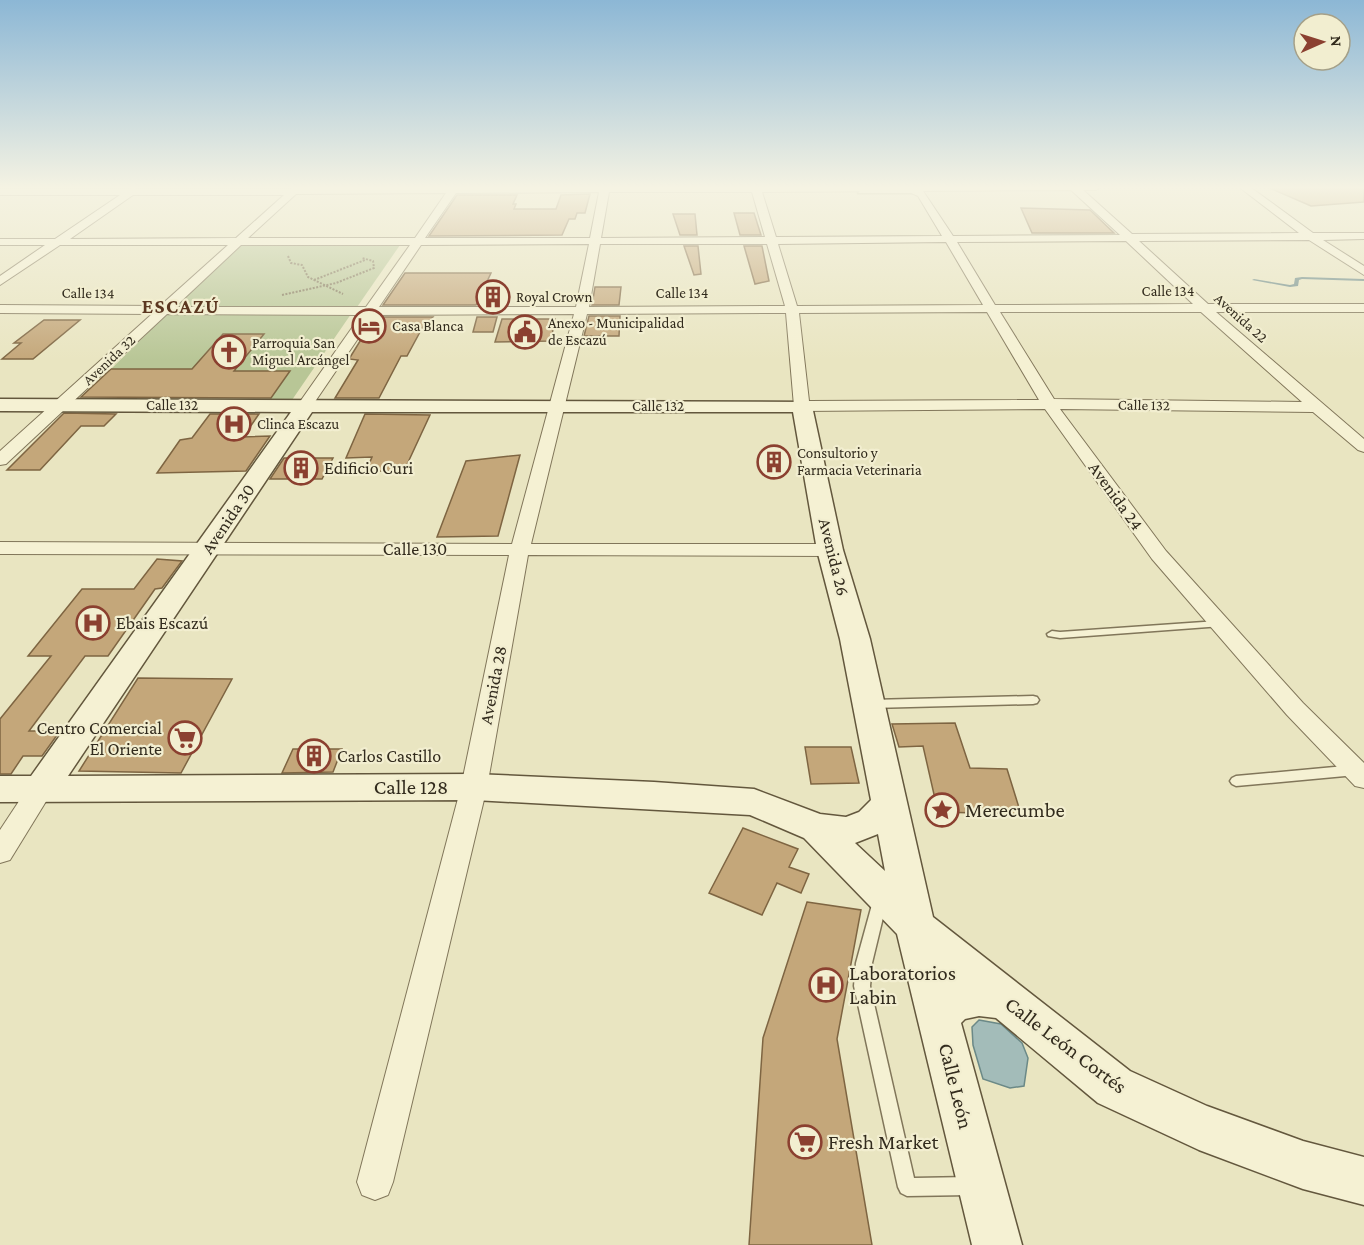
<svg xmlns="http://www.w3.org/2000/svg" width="1364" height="1245" font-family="'Crimson Pro',serif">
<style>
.green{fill:#b8c696}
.water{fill:#a3bcb9;stroke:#6b8987;stroke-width:1.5}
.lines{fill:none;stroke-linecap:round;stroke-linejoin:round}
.stream{fill:#6b8987;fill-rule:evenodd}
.building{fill:#c4a77a;stroke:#7e6542;stroke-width:1.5}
.lane-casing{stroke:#81765a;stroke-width:3}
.street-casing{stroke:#81765a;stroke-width:2}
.secondary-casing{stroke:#63573d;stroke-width:3}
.path{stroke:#81765a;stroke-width:2;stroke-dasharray:2 1.5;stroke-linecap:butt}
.lane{fill:#f5f1d3;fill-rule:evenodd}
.street{fill:#f5f1d3;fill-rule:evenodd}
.secondary{fill:#f5f1d3;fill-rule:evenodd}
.labels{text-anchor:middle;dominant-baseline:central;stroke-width:4.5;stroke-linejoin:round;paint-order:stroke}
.far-street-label{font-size:15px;fill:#322b1d;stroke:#f2eed0}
.far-poi-label{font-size:15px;fill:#322b1d;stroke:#f2eed0;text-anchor:start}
.poi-label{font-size:18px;fill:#322b1d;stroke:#f2eed0;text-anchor:start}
.street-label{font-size:18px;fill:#322b1d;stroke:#f2eed0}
.far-district-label{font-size:20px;font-weight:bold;letter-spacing:1.5px;fill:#5b3720;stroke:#f2eed0}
.near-street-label{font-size:21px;fill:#322b1d;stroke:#f2eed0}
.near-poi-label{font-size:21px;fill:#322b1d;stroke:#f2eed0;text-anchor:start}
</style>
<rect width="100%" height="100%" fill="#e9e5c1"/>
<g class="green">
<path d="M 242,245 L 400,245 L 355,310 L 172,310 Z"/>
<path d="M 351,314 L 292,400 L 268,401 L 289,372 L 234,371 L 264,334 L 192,369 L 111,369 L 166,315 Z"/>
</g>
<path class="water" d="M 979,1020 L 1001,1024 L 1022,1043 L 1028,1058 L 1024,1086 L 1010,1088 L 983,1079 L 973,1045 L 972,1027 Z"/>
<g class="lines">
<path class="stream" d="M 1302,277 L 1364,279 L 1364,281 L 1302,279 L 1299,280 L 1298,286 L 1290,287 L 1252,280 L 1254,279 L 1290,285 L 1294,284 L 1295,278 Z"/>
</g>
<g class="building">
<path d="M 1267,187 L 1364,187 L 1364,202 L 1311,206 Z"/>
<path d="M 590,194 L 585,213 L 577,213 L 575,219 L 569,219 L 562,235 L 429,236 L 457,195 L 517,195 L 513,204 L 516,204 L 514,209 L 556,209 L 561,195 Z"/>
<path d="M 1021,208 L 1090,210 L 1114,233 L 1032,233 Z"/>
<path d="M 734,213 L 754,213 L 761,235 L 740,235 Z"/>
<path d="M 673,214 L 695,214 L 697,235 L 680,235 Z"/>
<path d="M 684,246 L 698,246 L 701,274 L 694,275 Z"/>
<path d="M 744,246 L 762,246 L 769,281 L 755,284 Z"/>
<path d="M 405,273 L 491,273 L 476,305 L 383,305 Z"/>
<path d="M 595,287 L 621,287 L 619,305 L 592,305 Z"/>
<path d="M 484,292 L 504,292 L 501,305 L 481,305 Z"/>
<path d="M 589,316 L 620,316 L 619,336 L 584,336 Z"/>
<path d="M 375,317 L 433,317 L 430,321 L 426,321 L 407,356 L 401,356 L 379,398 L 335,398 L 358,360 L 349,359 Z"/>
<path d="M 477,317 L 497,317 L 493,332 L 473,332 Z"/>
<path d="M 502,319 L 555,319 L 551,341 L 495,342 Z"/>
<path d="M 44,320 L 80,320 L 33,359 L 2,359 L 21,343 L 14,343 Z"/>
<path d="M 223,334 L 264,334 L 234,371 L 290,371 L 271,398 L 81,397 L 111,369 L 192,369 Z"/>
<path d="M 64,413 L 116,414 L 104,426 L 81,426 L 40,470 L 7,470 Z"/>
<path d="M 210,414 L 259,414 L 243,437 L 270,436 L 246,471 L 157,473 L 180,440 L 192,438 Z"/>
<path d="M 365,414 L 430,415 L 404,471 L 366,471 L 372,457 L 346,458 Z"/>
<path d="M 520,455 L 498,536 L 437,537 L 466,461 Z"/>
<path d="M 284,458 L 333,458 L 322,479 L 270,479 Z"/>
<path d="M 157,559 L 182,561 L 162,588 L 155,589 L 108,656 L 85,656 L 29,731 L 60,731 L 42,756 L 23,756 L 11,774 L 0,774 L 0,719 L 51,656 L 28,656 L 82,589 L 134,589 Z"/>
<path d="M 138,678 L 232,679 L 181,773 L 79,771 Z"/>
<path d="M 955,723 L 970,768 L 1007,769 L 1021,814 L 938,812 L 923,746 L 899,747 L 892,724 Z"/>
<path d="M 805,747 L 851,747 L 859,783 L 811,784 Z"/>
<path d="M 293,749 L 342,749 L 333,772 L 282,773 Z"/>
<path d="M 743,828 L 798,849 L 789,867 L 809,874 L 801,893 L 777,883 L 762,915 L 709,893 Z"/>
<path d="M 807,902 L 861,910 L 837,1039 L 872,1245 L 749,1245 L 763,1038 Z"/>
</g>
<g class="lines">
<g class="lane-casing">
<g id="lane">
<path d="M 860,191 L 919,191 L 921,192 L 919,193 L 858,193 Z"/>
<path d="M 1218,621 L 1222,622 L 1223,624 L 1222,626 L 1060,638 L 1048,636 L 1047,634 L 1052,631 L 1060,632 Z"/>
<path d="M 1033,696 L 1037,697 L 1039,700 L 1037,703 L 1033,704 L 871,708 L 867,707 L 865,704 L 867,701 L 871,700 Z"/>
<path d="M 1356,765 L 1360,767 L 1362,770 L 1360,773 L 1356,775 L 1236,786 L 1232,784 L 1230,781 L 1232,778 L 1236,776 Z"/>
<path d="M 880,895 L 885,897 L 887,901 L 872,963 L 870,986 L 914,1178 L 970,1177 L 976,1180 L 979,1186 L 976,1192 L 970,1195 L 907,1196 L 901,1193 L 898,1187 L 854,986 L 856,963 L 873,901 L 875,897 Z"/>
</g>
</g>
<g class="street-casing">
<g id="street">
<path d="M 134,187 L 138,189 L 290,189 L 293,187 L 1101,187 L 1096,190 L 1083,190 L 1132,234 L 1299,233 L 1239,187 L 1250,187 L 1313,233 L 1364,233 L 1364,239 L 1323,240 L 1364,266 L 1364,275 L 1309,240 L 1139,241 L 1208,304 L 1364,304 L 1364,312 L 1216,312 L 1364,439 L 1364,452 L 1358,450 L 1313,412 L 1060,409 L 1166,551 L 1303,703 L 1364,763 L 1364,788 L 1355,786 L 1287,715 L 1152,559 L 1045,409 L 802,411 L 794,406 L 786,313 L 587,314 L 531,544 L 830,544 L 837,546 L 840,550 L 837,554 L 830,556 L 528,555 L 487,787 L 393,1182 L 388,1195 L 375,1200 L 362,1195 L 357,1182 L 461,787 L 509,555 L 0,554 L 0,542 L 512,544 L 574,314 L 374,315 L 310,409 L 305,411 L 297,406 L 361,315 L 167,314 L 6,464 L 0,465 L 0,451 L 152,314 L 0,313 L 0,305 L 160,306 L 228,245 L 60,245 L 0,285 L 0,276 L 45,245 L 0,245 L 0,239 L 55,239 L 120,195 L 0,195 L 0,189 L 129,189 ZM 1071,190 L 1120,235 L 953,236 L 923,191 ZM 907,191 L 918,196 L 942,236 L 776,237 L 762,192 ZM 599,192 L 590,238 L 425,238 L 456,193 ZM 609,192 L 752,192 L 765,237 L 601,238 ZM 446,193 L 415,238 L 248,238 L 296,194 ZM 133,195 L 284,195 L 236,238 L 70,239 ZM 1126,241 L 1193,304 L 995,305 L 957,242 ZM 946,242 L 983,305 L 797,306 L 778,244 ZM 589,244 L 576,307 L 379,307 L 421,245 ZM 600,244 L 767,244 L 785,306 L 589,307 ZM 241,245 L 410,245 L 366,307 L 175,307 ZM 987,312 L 1039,400 L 809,401 L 799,313 ZM 1000,312 L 1201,312 L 1302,402 L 1054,399 Z"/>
<path d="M 40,780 L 49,783 L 53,790 L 10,860 L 0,863 L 0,830 L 31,783 Z"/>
</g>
</g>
<g class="secondary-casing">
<path id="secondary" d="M 0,399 L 809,402 L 812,406 L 843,550 L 870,639 L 933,917 L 1130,1071 L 1207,1106 L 1303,1141 L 1364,1157 L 1364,1205 L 1303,1189 L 1199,1150 L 1098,1103 L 996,1018 L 979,1016 L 965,1019 L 961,1023 L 1022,1245 L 972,1245 L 897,934 L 804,838 L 750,815 L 474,800 L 0,802 L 0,776 L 31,776 L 291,412 L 0,411 ZM 312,412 L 793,412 L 817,550 L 840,639 L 871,800 L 859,812 L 846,817 L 820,814 L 754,789 L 654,782 L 474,774 L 68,776 ZM 878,834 L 885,871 L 855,843 Z"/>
</g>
<g class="path">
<path d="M 288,256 L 291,263 L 302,265 L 308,277 L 343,294"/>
<path d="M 314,280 L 365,260"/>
<path d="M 282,295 L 336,283 L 374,268 L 373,261 L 362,258"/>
</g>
<use href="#lane" class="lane"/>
<use href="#street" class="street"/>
<use href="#secondary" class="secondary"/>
</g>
<linearGradient id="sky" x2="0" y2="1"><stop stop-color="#8cb7d5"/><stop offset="0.52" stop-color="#f5f3e3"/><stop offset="1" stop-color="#f5f3e3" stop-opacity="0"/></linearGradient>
<rect width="1364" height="361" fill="url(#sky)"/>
<defs>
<g id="building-ring" transform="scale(1.725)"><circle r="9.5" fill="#f2eed0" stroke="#8b4030" stroke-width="1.5"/><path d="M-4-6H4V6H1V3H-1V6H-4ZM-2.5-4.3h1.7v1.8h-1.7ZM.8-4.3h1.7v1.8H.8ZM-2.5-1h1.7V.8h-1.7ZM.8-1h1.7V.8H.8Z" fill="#8b4030"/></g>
<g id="hotel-ring" transform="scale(1.725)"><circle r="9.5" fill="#f2eed0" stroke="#8b4030" stroke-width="1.5"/><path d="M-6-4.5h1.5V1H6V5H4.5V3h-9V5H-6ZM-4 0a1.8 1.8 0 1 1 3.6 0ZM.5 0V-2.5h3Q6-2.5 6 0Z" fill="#8b4030"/></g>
<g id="civic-ring" transform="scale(1.725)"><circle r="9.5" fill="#f2eed0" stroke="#8b4030" stroke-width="1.5"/><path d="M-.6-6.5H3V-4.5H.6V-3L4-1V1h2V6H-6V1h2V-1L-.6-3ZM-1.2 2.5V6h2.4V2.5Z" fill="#8b4030"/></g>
<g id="church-ring" transform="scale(1.725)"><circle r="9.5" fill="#f2eed0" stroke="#8b4030" stroke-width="1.5"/><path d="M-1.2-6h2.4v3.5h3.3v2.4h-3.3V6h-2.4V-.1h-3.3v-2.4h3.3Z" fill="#8b4030"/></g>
<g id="hospital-ring" transform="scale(1.725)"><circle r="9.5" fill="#f2eed0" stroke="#8b4030" stroke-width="1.5"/><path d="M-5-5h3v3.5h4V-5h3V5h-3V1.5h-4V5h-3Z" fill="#8b4030"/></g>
<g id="supermarket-ring" transform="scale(1.725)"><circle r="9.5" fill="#f2eed0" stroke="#8b4030" stroke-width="1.5"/><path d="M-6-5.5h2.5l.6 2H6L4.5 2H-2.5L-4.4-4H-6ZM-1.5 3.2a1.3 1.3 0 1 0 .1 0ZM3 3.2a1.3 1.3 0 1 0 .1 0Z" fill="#8b4030"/></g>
<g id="sight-ring" transform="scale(1.725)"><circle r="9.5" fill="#f2eed0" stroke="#8b4030" stroke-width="1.5"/><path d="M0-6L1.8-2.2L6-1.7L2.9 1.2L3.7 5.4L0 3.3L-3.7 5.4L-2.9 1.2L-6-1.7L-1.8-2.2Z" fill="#8b4030"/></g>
</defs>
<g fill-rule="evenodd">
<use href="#building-ring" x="493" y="297"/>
<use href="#hotel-ring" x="369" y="326"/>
<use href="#civic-ring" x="525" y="332"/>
<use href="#church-ring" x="229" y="352"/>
<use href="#hospital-ring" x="234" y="424"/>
<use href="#building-ring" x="774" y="462"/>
<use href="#building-ring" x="301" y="468"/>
<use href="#hospital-ring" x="93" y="623"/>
<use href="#supermarket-ring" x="185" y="738"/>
<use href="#building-ring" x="314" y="756"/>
<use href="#sight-ring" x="942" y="810"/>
<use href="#hospital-ring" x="826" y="985"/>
<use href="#supermarket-ring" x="805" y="1142"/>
</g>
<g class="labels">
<g class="far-street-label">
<text x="1168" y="291">Calle 134</text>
<text transform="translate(88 293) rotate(1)">Calle 134</text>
<text x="682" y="293">Calle 134</text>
<text transform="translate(1241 318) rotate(42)">Avenida 22</text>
<text transform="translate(109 360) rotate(-43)">Avenida 32</text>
<text x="172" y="405">Calle 132</text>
<text transform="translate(1144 405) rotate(1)">Calle 132</text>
<text x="658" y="406">Calle 132</text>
</g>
<g class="far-poi-label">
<text x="516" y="297">Royal Crown</text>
<text x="548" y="323">Anexo - Municipalidad<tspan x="548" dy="17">de Escazú</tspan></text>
<text x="392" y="326">Casa Blanca</text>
<text x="252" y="343">Parroquia San<tspan x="252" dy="17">Miguel Arcángel</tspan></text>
<text x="257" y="424">Clinca Escazu</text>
<text x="797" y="453">Consultorio y<tspan x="797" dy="17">Farmacia Veterinaria</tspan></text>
</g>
<g class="poi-label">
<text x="324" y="468">Edificio Curi</text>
<text x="116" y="623">Ebais Escazú</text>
<text x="162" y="728" text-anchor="end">Centro Comercial<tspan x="162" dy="21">El Oriente</tspan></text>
<text x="337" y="756">Carlos Castillo</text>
</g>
<g class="street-label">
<text transform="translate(1116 496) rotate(54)">Avenida 24</text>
<text transform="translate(228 519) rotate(-56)">Avenida 30</text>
<text x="415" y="549">Calle 130</text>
<text transform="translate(834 557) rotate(76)">Avenida 26</text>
<text transform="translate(493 685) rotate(-79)">Avenida 28</text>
</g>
<g class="far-district-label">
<text x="181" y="306">ESCAZÚ</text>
</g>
<g class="near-street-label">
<text x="411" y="787">Calle 128</text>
<text transform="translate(1066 1045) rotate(37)">Calle León Cortés</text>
<text transform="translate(956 1086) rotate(76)">Calle León</text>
</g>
<g class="near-poi-label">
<text x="965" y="810">Merecumbe</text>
<text x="849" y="973">Laboratorios<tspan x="849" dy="24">Labin</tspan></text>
<text x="828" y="1142">Fresh Market</text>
</g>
</g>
<g transform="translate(1322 42) rotate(87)"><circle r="28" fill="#f2eed0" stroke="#a5a088" stroke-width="1.5"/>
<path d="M0-4.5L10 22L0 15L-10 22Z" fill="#8b4030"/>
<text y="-9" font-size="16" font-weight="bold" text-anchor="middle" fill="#322b1d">N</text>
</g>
</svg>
